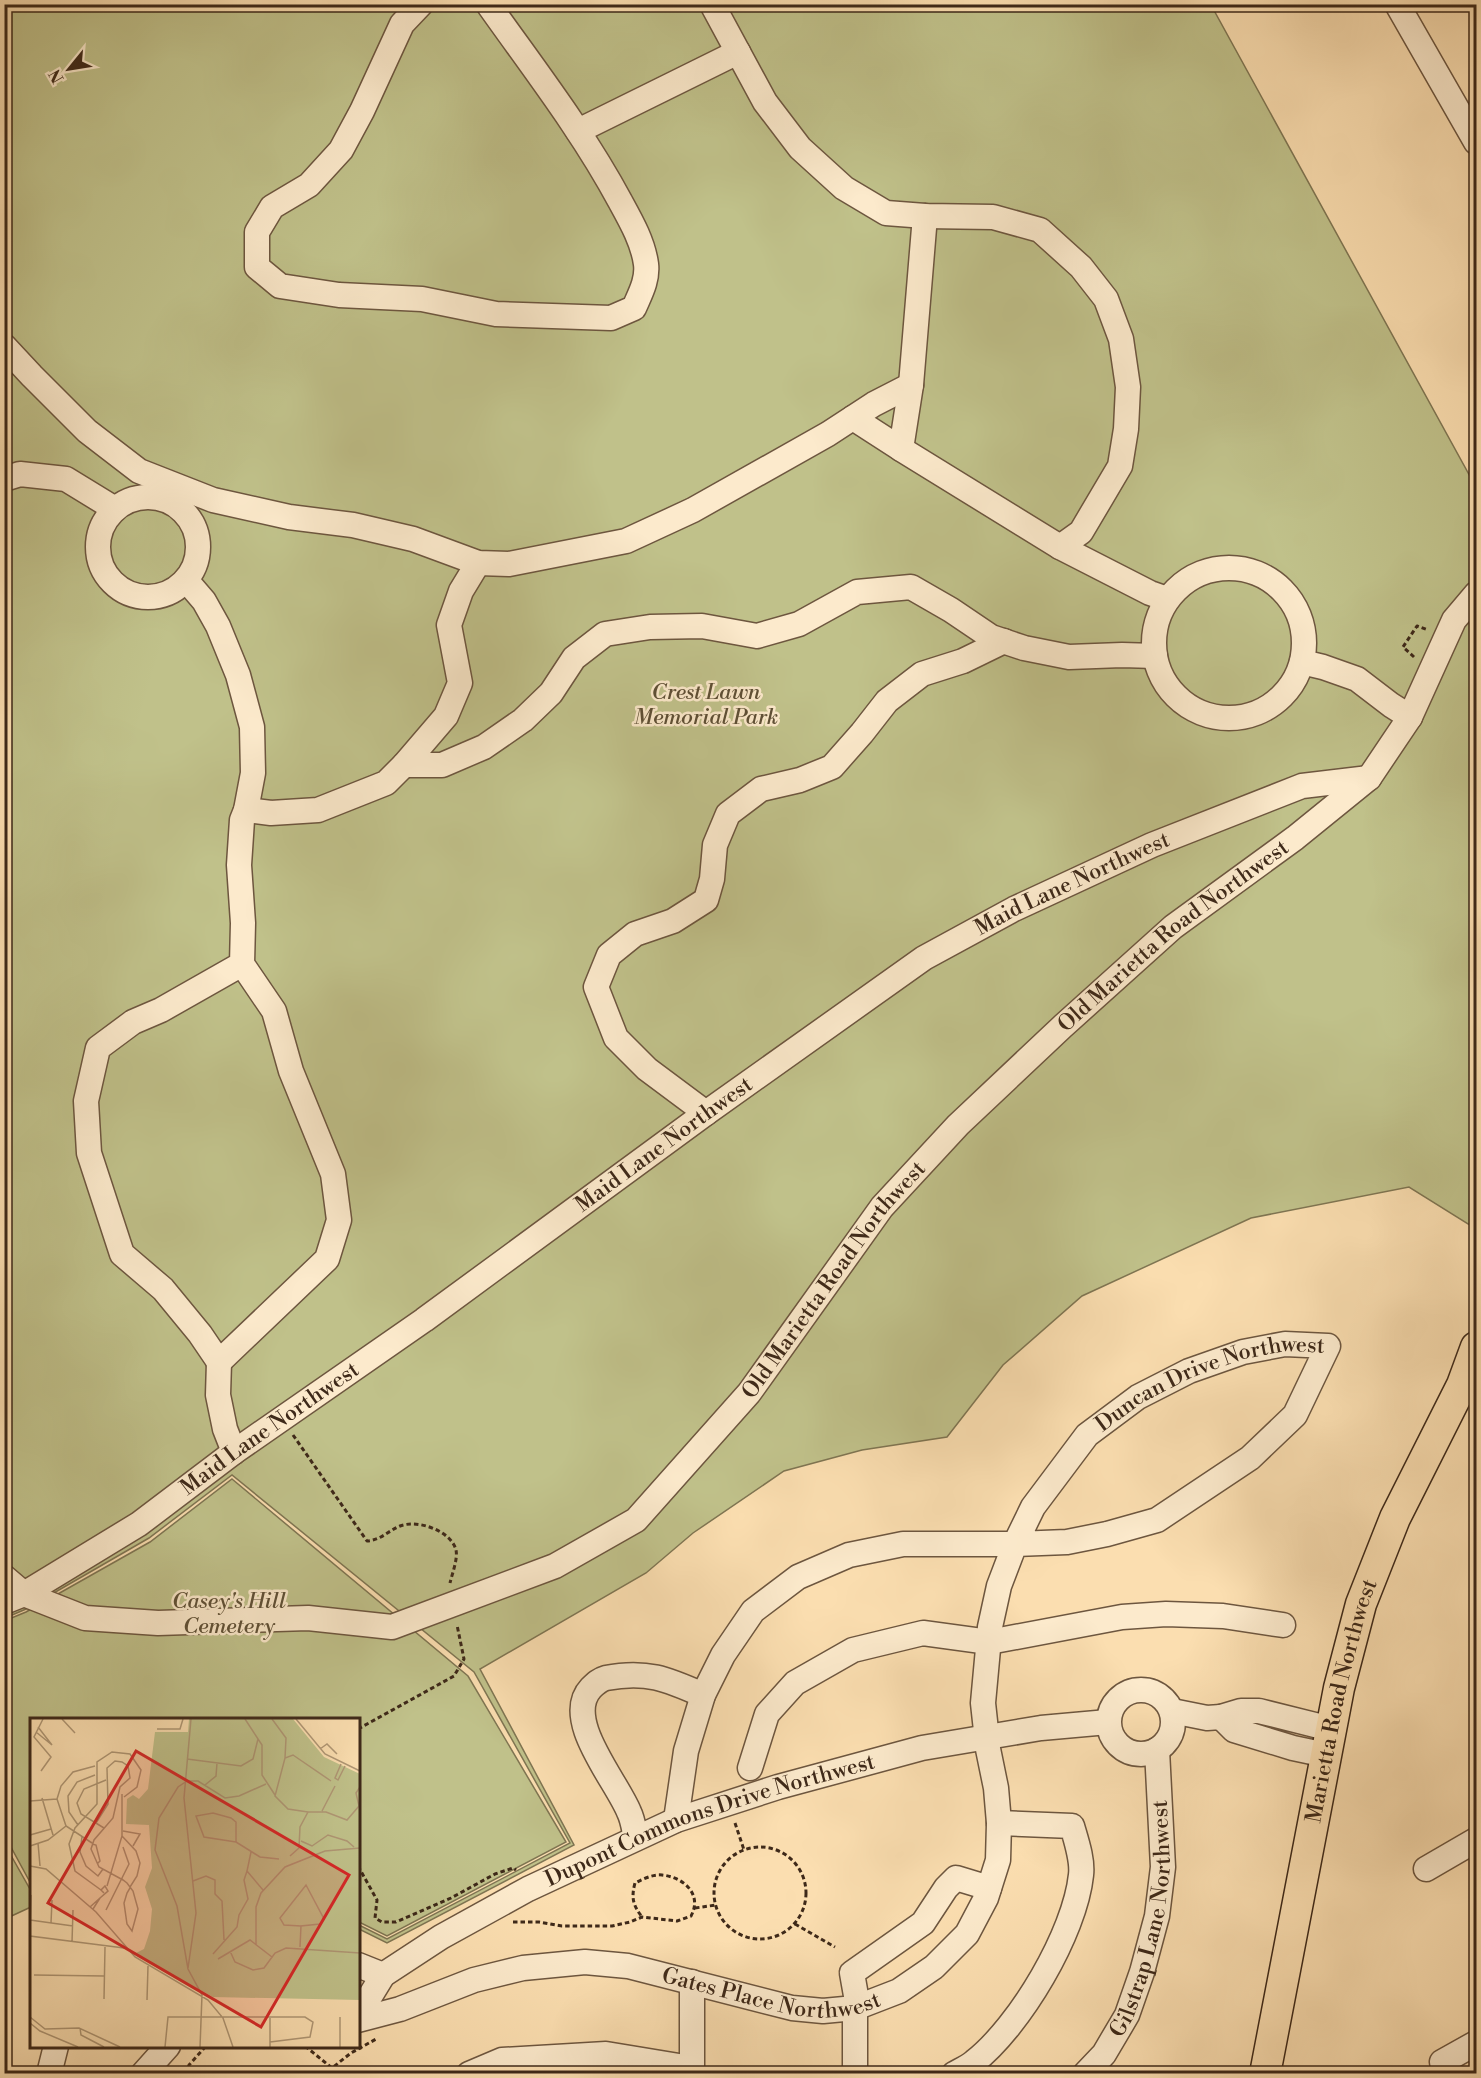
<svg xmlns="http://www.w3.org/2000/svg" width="1481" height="2078" font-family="'Libre Bodoni',serif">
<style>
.green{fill:#c0c18a;stroke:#7f7552;stroke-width:1.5}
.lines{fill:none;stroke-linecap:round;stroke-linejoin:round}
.minor-casing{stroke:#6d563f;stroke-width:27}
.major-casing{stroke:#3e2919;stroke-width:33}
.path{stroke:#3e2919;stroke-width:3;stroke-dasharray:4.5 3;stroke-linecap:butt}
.minor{stroke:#fceacc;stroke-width:24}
.major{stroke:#fbdeb0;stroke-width:30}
.labels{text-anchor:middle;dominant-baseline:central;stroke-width:5;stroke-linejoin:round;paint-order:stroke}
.park-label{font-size:22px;font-style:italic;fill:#5e4f35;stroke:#fceacc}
.street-label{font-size:22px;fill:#3e2919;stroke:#fceacc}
.inset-road{fill:none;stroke:#af9674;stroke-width:1.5}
.view{fill:#d62828;fill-opacity:0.15;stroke:#d62828;stroke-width:3}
.inset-edge{fill:none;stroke:#3e2919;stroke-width:3}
</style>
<rect width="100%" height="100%" fill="#fbdeb0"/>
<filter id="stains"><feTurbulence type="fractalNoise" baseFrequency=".00333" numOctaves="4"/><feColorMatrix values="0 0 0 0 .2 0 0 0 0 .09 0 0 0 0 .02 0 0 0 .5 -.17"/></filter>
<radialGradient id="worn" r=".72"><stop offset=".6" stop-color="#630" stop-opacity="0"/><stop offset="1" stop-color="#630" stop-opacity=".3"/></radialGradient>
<g class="green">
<path d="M 5,5 L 1211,5 L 1472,480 L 1476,610 L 1476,1229 L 1409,1187 L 1251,1218 L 1082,1296 L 1003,1365 L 947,1437 L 862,1450 L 784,1471 L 693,1533 L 646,1573 L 480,1669 L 574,1845 L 387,1943 L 359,1929 L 359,1925 L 387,1939 L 570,1843 L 474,1672 L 232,1475 L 149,1538 L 26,1609 L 5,1618 Z"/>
<path d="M 232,1479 L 468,1676 L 566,1842 L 387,1936 L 359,1922 L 358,1720 L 32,1720 L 31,1884 L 5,1836 L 4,1621 L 26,1612 L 150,1542 Z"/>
<path d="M 4,1843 L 31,1891 L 31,1907 L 5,1919 Z"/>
</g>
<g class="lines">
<g class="minor-casing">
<g id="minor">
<path d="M 421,4 L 402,24 L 362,111 L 341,150 L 309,185 L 272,207 L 257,232 L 257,267 L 280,286 L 339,295 L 422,299 L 496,314 L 611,318 L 634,308 C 640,294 648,280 646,264 C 643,242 631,221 620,201 C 583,132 534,69 488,4"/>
<path d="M 712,4 L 765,102 L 800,148 L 844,188 L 886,213 L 925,216 L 993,217 L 1040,230 L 1081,267 L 1106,299 L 1121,339 L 1128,387 L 1126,429 L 1120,466 L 1081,532 L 1060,547"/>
<path d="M 1397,4 L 1476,142"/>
<path d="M 578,131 L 738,52"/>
<path d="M 925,216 L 911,385 L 901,449 L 1060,547 L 1150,593 L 1167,599"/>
<path d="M 4,346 L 32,376 L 87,431 L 139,471 L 213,500 L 289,517 L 353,525 L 413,539 L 478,563 L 509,564 L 626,541 L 693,510 L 828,434 L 874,404 L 911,385"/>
<path d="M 853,418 L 901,449"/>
<path d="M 4,479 L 20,474 L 66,479 L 115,509"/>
<circle cx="148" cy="547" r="50"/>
<circle cx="1229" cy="643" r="75"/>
<path d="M 186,580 L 204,601 L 218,626 L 238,675 L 252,727 L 253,773 L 246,810 L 242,820 L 239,865 L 243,923 L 242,964 L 161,1010 L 133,1022 L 98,1048 L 86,1101 L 89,1153 L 122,1254 L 163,1289 L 200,1334 L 219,1362 L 327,1259 L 339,1220 L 333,1174 L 291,1071 L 274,1011 L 242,964"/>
<path d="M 1302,662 L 1323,667 L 1357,679 L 1391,705 L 1410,717"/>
<path d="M 404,765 L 442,765 L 484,747 L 523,720 L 551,693 L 574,658 L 605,634 L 650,627 L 702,626 L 757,636 L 799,624 L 857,592 L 911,587 L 951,610 L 991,637 L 1024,648 L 1069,657 L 1122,655 L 1155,656"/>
<path d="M 246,810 L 271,813 L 318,810 L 386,783 L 404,765 L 446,716 L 460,683 L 449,625 L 461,591 L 478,563"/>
<path d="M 706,1113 L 647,1069 L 616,1038 L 596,987 L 609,955 L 635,934 L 673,921 L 706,900 L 712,879 L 715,845 L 728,814 L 761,789 L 800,780 L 832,767 L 862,733 L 887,701 L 922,674 L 963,661 L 1004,641"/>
<path d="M 219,1362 L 218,1395 L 225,1429 L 234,1452"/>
<path id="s1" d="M 4,1577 L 24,1594 L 85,1618 L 158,1623 L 308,1618 L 392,1627 L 555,1566 L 636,1520 L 749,1393 L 882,1207 L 958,1125 L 1063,1026 L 1173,927 L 1295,838 L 1369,778 L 1410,717 L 1454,620 L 1476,594"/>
<path id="s2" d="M 4,1602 L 24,1594 L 139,1524 L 234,1452 L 424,1320 L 706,1113 L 924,958 L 1014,909 L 1152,845 L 1302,786 L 1369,778"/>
<circle cx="1141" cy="1722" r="32"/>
<path d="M 1172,1711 L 1207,1718 L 1221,1717"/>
<path d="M 1326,1755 L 1293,1748 L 1234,1730 L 1221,1717 L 1241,1711 L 1259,1711 L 1331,1729"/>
<path d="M 750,1768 L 767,1714 L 795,1683 L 853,1650 L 923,1633 L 989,1642 L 1122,1617 L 1166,1614 L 1223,1616 L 1283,1625"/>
<path d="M 636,1838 C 634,1830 633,1820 629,1812 C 616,1780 562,1719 591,1688 C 596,1683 599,1680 606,1678 C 646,1670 667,1679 703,1695"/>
<path d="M 1426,1869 L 1476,1840"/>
<path d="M 358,1965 L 383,1975"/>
<path d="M 858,2007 L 852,1973 L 923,1923 L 946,1888 L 956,1878 L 989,1888"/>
<path id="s3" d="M 358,2016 L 383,1975 L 441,1937 L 528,1889 L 676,1820 L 778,1787 L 922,1748 L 1041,1728 L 1108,1722"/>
<path id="s4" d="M 358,2020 L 400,2009 L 474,1980 L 523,1968 L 585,1962 L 628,1966 L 792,2008 L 823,2011 L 855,2008 L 899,1991 L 934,1967 L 967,1934 L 986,1898 L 998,1860 L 999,1823 L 996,1788 L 988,1749 L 983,1703 L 990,1627 L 999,1586 L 1015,1544 L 1033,1507 L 1087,1435 L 1138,1397 L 1189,1371 L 1243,1352 L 1285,1344 L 1328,1346 L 1295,1415 L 1250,1458 L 1157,1520 L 1107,1534 L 1067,1542 L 1015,1544 L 903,1544 L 849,1555 L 798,1577 L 753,1611 L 723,1655 L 703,1695 L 686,1751 L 676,1820"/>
<path d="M 1442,2062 L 1476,2043"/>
<path d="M 49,2074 L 56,2046"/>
<path d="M 143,2074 L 168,2046"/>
<path d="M 469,2074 L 502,2060 L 606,2054 L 691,2068"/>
<path d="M 692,2074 L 692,1982"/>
<path d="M 855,2074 L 855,2008"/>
<path d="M 954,2074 C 961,2070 968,2067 974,2062 C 1020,2026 1075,1933 1081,1875 C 1083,1860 1076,1840 1072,1826 L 999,1823"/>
<path id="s5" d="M 1085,2074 L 1104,2054 L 1127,2015 L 1142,1972 L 1157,1916 L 1163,1867 L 1157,1750"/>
</g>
</g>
<g class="major-casing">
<g id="major">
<path id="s6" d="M 1265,2074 L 1339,1688 L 1361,1604 L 1395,1518 L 1462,1385 L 1476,1347"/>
</g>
</g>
<g class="path">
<path d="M 1414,657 L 1403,647 L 1417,626 L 1428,630"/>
<path d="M 293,1435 L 367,1541 C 381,1540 388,1531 400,1526 C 418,1519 451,1531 456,1550 C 458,1559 452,1574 450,1583"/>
<path d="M 358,1729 L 454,1676 L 464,1659 L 457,1625"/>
<path d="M 735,1823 L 744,1850"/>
<circle cx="760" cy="1893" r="46"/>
<path d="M 358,1866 L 377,1900 L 375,1918 L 382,1922 L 396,1922 L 451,1898 L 495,1874 L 513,1868 L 516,1870"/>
<path d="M 695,1908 L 716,1905"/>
<path d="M 513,1922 L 539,1922 L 562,1926 L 612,1926 L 630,1922 L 642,1917 L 677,1921 L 691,1916 C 703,1894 683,1877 662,1875 C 653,1874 643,1879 635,1883 C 631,1898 633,1905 642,1917"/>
<path d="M 795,1924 L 835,1947"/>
<path d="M 305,2046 L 332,2068 L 351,2053 L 378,2038"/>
<path d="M 186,2074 L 189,2065 L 206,2046"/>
</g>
<use href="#minor" class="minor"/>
<use href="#major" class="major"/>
</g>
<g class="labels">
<g class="park-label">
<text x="706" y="692">Crest Lawn<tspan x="706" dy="25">Memorial Park</tspan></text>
<text x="229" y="1601">Casey's Hill<tspan x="229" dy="25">Cemetery</tspan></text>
</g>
<g class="street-label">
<text stroke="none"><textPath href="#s2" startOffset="1290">Maid Lane Northwest</textPath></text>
<text stroke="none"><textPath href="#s1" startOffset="1464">Old Marietta Road Northwest</textPath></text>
<text stroke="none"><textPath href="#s2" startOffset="804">Maid Lane Northwest</textPath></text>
<text stroke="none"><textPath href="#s1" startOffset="978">Old Marietta Road Northwest</textPath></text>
<text stroke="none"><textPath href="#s4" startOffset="1318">Duncan Drive Northwest</textPath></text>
<text stroke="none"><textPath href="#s2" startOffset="318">Maid Lane Northwest</textPath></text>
<text stroke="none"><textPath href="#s6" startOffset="381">Marietta Road Northwest</textPath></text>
<text stroke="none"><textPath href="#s3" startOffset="412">Dupont Commons Drive Northwest</textPath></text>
<text stroke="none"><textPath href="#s5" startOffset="171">Gilstrap Lane Northwest</textPath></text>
<text stroke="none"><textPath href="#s4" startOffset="426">Gates Place Northwest</textPath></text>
</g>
</g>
<g transform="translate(30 1718)">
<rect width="330" height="330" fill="#fbdeb0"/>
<path d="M 159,1 L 263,1 L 294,39 L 330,56 L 330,282 L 183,279 L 104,236 L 114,231 L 120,213 L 122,191 L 115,169 L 122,150 L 119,107 L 96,106 L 97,81 L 103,77 L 109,81 L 118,71 L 125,14 L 158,14 Z" fill="#c0c18a"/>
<path class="inset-road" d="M 32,1 L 45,15M 215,1 L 232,27 L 232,57 L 245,77M 242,1 L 256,20 L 255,40M 266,1 L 295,36 L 330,53M 127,11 L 150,11 L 153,1M 6,14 L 22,27 L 8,9M 290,31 L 297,26 L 307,36M 157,41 L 211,48 L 223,41 L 228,21M 311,46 L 305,60 L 308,62 L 315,48M 11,53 L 21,39 L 4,19 L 13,1M 175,67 L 186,58 L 187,45M 12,80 L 23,117M 0,83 L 27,81M 292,93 L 305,68M 278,94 L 258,91 L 245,78 L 255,40 L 263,37 L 301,63M 66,105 L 78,86 L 77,50 L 85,43 L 92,44 L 98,48 L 100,60 L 90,69 L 83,100 L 64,122 L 61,131 L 69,149 L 93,162 L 97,165 L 103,173 L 108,191 L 102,213 L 97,206 L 94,185 L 97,175 L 100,170 L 100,169 L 107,158 L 110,145 L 106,133 L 92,118M 48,107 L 39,94 L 38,78 L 47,64 L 65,57M 74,110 L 51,96 L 47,85 L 54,71 L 76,62M 93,113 L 110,116 L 103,128M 0,117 L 21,111M 52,119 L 50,134 L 56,148 L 68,158 L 73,151M 271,123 L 282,128 L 298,117 L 317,123 L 324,129M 206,124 L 174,119 L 166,98 L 183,95 L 201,100 L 206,104 L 206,124 L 230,139 L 249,141M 8,125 L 10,148M 62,125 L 36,108 L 27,81 L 31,68 L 43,54 L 65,48M 62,126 L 66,127 L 70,143 L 67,146M 0,128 L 18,122 L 36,108M 221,134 L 217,153 L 233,172M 260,138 L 269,130 L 270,109 L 278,94 L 296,94 L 317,102 L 329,88 L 326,75 L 330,69M 0,148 L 16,151 L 66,194 L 105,239 L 178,282 L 193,300 L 203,329M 163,163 L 176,158 L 185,162 L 185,176 L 192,183 L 194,222M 77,168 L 92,118 L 92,76M 71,172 L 45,153 L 39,126 L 45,110 L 67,86 L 67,44 L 82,34 L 100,36 L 111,52 L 107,69 L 94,79M 1,177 L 0,218 L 94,230M 70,180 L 78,173 L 75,168 L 71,172 L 74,175M 60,189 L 70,180 L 63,191M 76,192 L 99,146 L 93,129M 0,202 L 43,208M 21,205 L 22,182M 42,224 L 43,192M 226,227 L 226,189 L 231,175 L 255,149 L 295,133 L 330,130M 270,229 L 271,208 L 290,206 L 294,201 L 276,167 L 250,200 L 254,207 L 271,208M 200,233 L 205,244 L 223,252 L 234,250 L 245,235 L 256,230 L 330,235M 183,236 L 207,209 L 209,197 L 218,181 L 214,162 L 217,153M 188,241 L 220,222 L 242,239M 158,250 L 166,195 L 154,80 L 161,1M 4,257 L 74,258M 74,281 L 75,229M 117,282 L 118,248M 0,299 L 15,311 L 49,310 L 90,329M 240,300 L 240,329M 0,305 L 10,313 L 48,329M 50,310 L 51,317 L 74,329M 135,329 L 138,299 L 275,299 L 283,304 L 280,319 L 240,324M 170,329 L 172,277 L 158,251 L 147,188 L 125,132 L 129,100 L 148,69 L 157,63 L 168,63 L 195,80 L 209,78 L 236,66M 310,329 L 310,299"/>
<path class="view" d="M 106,33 L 319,157 L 231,309 L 18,185 Z"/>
<rect width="330" height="330" class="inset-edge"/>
</g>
<rect width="1481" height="2078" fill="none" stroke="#fbdeb0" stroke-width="24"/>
<rect x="6" y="6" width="1469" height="2066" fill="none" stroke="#3e2919" stroke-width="3"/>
<rect x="12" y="12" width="1457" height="2054" fill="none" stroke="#3e2919" stroke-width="1.5"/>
<g transform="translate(69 69) rotate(240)" stroke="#fceacc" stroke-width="4.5" paint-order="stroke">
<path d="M0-4.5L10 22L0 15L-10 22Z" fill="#3e2919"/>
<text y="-9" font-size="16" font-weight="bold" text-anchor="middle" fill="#3e2919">N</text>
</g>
<rect width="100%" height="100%" filter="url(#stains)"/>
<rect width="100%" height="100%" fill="url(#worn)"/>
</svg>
